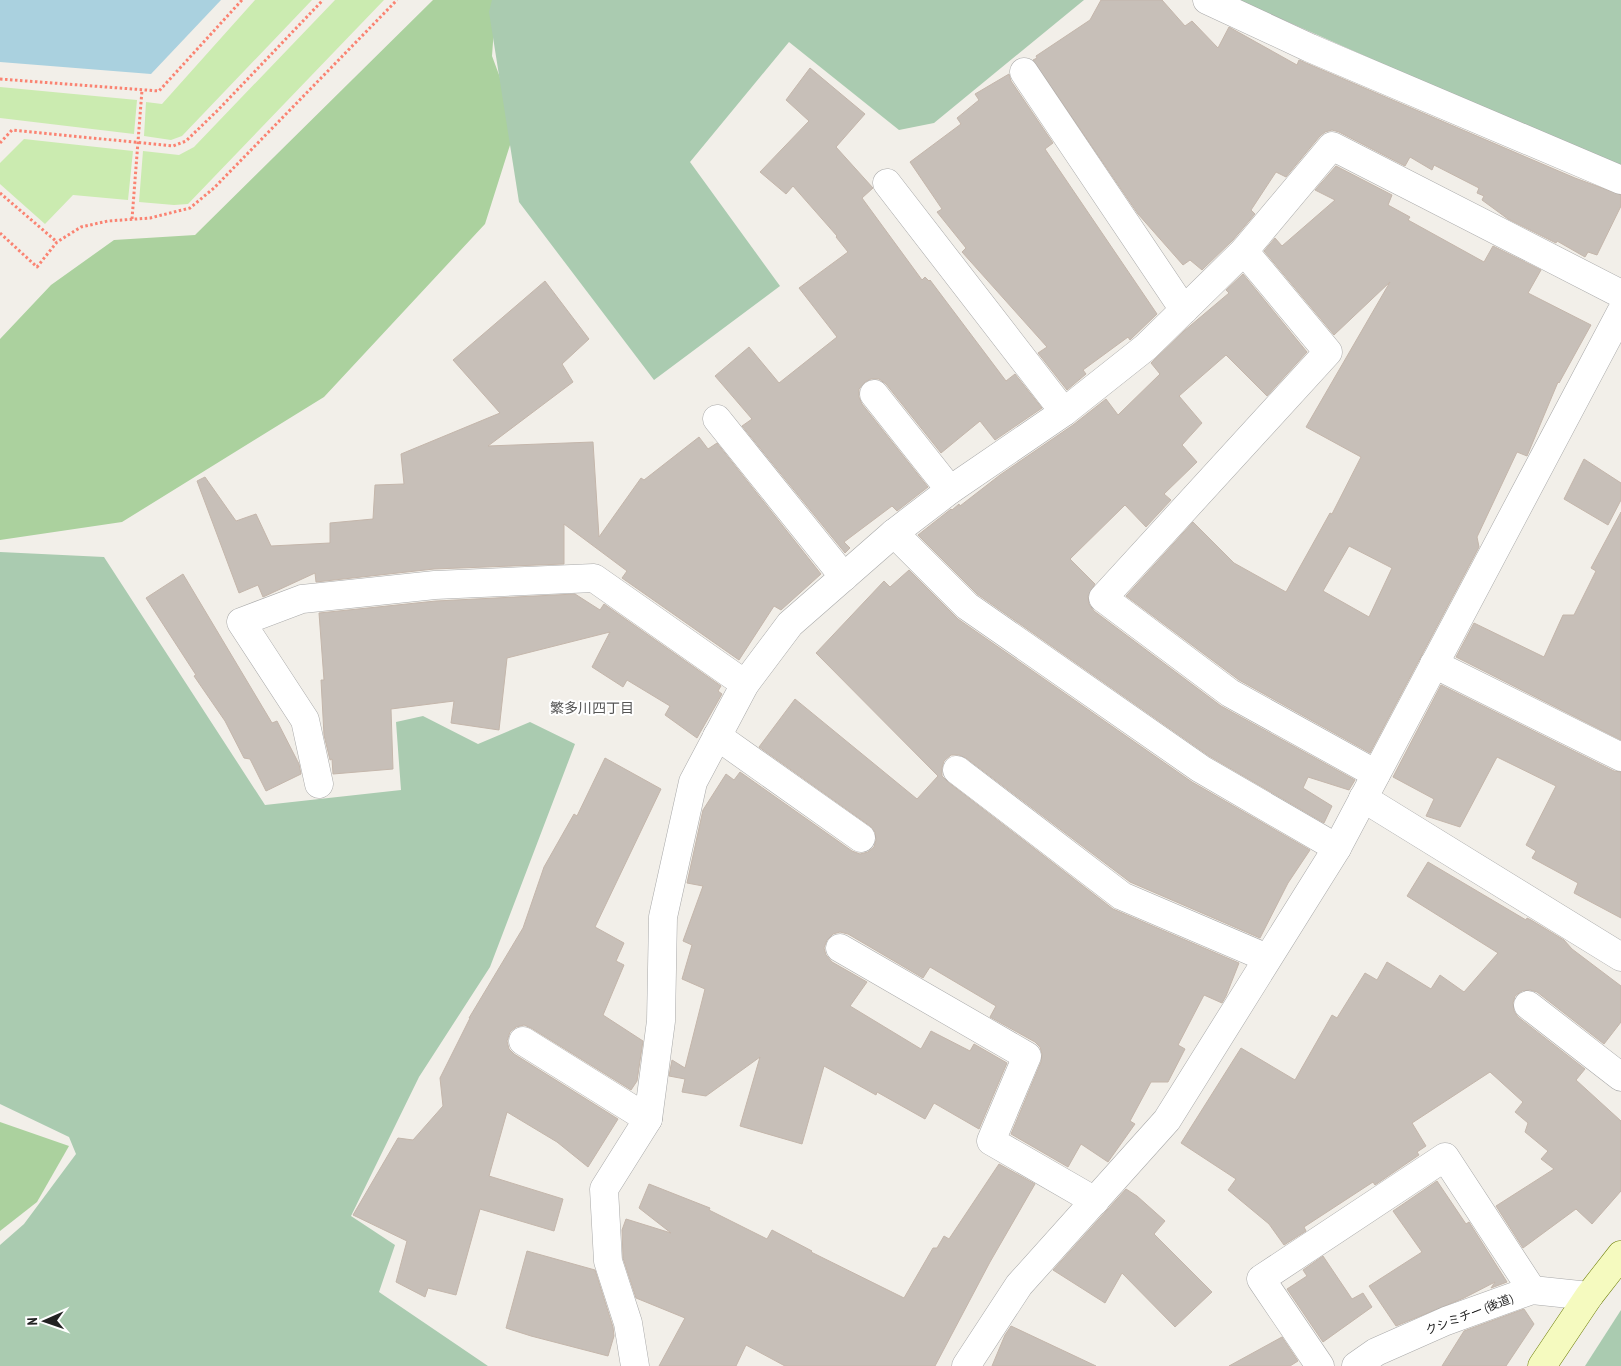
<svg xmlns="http://www.w3.org/2000/svg" width="1621" height="1366" font-family="'PT Sans Narrow','Noto Sans JP',sans-serif">
<style>
.grass{fill:#cbebb0}
.forest{fill:#abd19e}
.cemetery{fill:#aacbb0}
.water{fill:#aad1df}
.building{fill:#c7bfb8;stroke:#c4b6ab;fill-rule:evenodd}
.lines{fill:none;stroke-linecap:round;stroke-linejoin:round}
.street-casing{stroke:#a9a9a9;stroke-width:29}
.secondary-casing{stroke:#6c7d05;stroke-width:29}
.path{stroke:#fa8372;stroke-width:3;stroke-dasharray:2.5 2.5;stroke-linecap:butt}
.street{stroke:#fff;stroke-width:28}
.secondary{stroke:#f5fabf;stroke-width:28}
.labels{text-anchor:middle;dominant-baseline:central;stroke-width:4;stroke-linejoin:round;paint-order:stroke}
.street-label{font-size:12px;fill:#222;stroke:#fff}
.neighbourhood-label{font-size:14px;fill:#555;stroke:#fff}
</style>
<rect width="100%" height="100%" fill="#f2efe9"/>
<g class="grass">
<path d="M 255,0 L 312,0 L 182,136 L 171,140 L 144,136 L 146,102 L 162,104 Z"/>
<path d="M 335,0 L 384,0 L 188,204 L 174,205 L 139,202 L 143,151 L 179,155 L 194,147 Z"/>
<path d="M 0,87 L 137,100 L 134,134 L 0,118 Z"/>
<path d="M 24,139 L 133,151 L 128,200 L 73,195 L 45,224 L 0,184 L 0,163 Z"/>
</g>
<g class="forest">
<path d="M 433,0 L 496,0 L 492,56 L 517,123 L 485,224 L 324,397 L 122,522 L 0,540 L 0,339 L 51,285 L 114,240 L 195,235 Z"/>
<path d="M 0,1122 L 69,1146 L 37,1202 L 0,1231 Z"/>
</g>
<g class="cemetery">
<path d="M 492,0 L 1084,0 L 934,123 L 899,130 L 789,42 L 690,162 L 780,286 L 654,380 L 519,202 L 489,12 Z"/>
<path d="M 1238,0 L 1621,0 L 1621,169 Z"/>
<path d="M 0,552 L 104,557 L 265,805 L 401,790 L 396,722 L 423,716 L 478,744 L 530,722 L 575,744 L 490,967 L 419,1077 L 351,1216 L 395,1245 L 379,1292 L 488,1366 L 0,1366 L 0,1245 L 24,1224 L 76,1154 L 69,1137 L 0,1104 Z"/>
<path d="M 1621,1310 L 1621,1366 L 1585,1366 Z"/>
</g>
<path class="water" d="M 0,0 L 221,0 L 151,74 L 0,62 Z"/>
<g class="building">
<path d="M 1101,0 L 1162,0 L 1185,26 L 1192,21 L 1218,48 L 1229,27 L 1297,65 L 1299,60 L 1575,178 L 1621,195 L 1621,206 L 1597,255 L 1588,252 L 1585,257 L 1557,241 L 1556,243 L 1508,219 L 1482,200 L 1484,196 L 1477,193 L 1479,188 L 1434,165 L 1432,170 L 1410,157 L 1405,166 L 1339,132 L 1332,130 L 1325,132 L 1320,136 L 1286,177 L 1276,172 L 1251,210 L 1255,214 L 1233,240 L 1202,270 L 1190,260 L 1183,265 L 1138,214 L 1033,60 L 1037,58 L 1036,56 L 1090,20 Z"/>
<path d="M 810,68 L 865,114 L 836,147 L 873,188 L 862,198 L 922,280 L 925,277 L 929,281 L 930,280 L 1006,381 L 1015,374 L 1042,408 L 995,440 L 980,421 L 941,453 L 886,384 L 879,379 L 871,379 L 865,382 L 859,389 L 859,397 L 862,404 L 928,487 L 897,511 L 892,506 L 844,542 L 850,548 L 845,553 L 742,426 L 752,419 L 715,376 L 749,347 L 779,383 L 837,337 L 799,288 L 848,252 L 836,237 L 837,236 L 793,186 L 786,194 L 760,172 L 809,121 L 786,100 Z"/>
<path d="M 1009,74 L 1011,81 L 1053,143 L 1045,149 L 1157,314 L 1130,340 L 1128,337 L 1083,370 L 1086,374 L 1067,390 L 1038,353 L 1047,347 L 962,252 L 966,248 L 937,212 L 942,209 L 910,162 L 961,124 L 957,118 L 979,100 L 975,94 Z"/>
<path d="M 1336,166 L 1392,195 L 1388,205 L 1410,217 L 1408,220 L 1484,262 L 1493,246 L 1541,270 L 1528,293 L 1591,325 L 1559,383 L 1558,382 L 1527,456 L 1517,452 L 1477,537 L 1479,547 L 1370,753 L 1239,680 L 1126,596 L 1193,522 L 1234,563 L 1286,592 L 1330,513 L 1332,514 L 1361,457 L 1306,427 L 1390,282 L 1334,335 L 1264,251 L 1275,238 L 1282,246 L 1335,200 L 1315,190 ZM 1349,546 L 1392,568 L 1369,617 L 1323,591 Z"/>
<path d="M 1243,274 L 1307,352 L 1267,396 L 1226,355 L 1179,396 L 1202,423 L 1182,445 L 1197,462 L 1164,494 L 1171,500 L 1146,527 L 1125,505 L 1070,559 L 1095,584 L 1088,596 L 1089,604 L 1094,611 L 1221,706 L 1355,780 L 1349,790 L 1308,777 L 1303,788 L 1332,806 L 1324,823 L 1209,756 L 977,594 L 918,535 L 951,509 L 952,510 L 959,504 L 960,506 L 1000,475 L 1073,425 L 1106,399 L 1118,415 L 1160,374 L 1151,363 L 1184,331 L 1229,293 L 1226,290 Z"/>
<path d="M 545,281 L 589,339 L 562,364 L 573,382 L 488,446 L 593,442 L 599,537 L 641,478 L 644,480 L 699,437 L 708,449 L 717,443 L 821,574 L 781,610 L 774,606 L 739,660 L 622,578 L 627,571 L 564,524 L 564,564 L 434,569 L 316,582 L 315,573 L 263,597 L 258,585 L 239,593 L 197,481 L 205,477 L 236,521 L 256,514 L 271,546 L 330,543 L 330,523 L 373,519 L 375,485 L 404,484 L 401,454 L 500,413 L 453,360 Z"/>
<path d="M 1584,459 L 1621,483 L 1621,500 L 1608,525 L 1564,499 Z"/>
<path d="M 1621,512 L 1621,740 L 1456,657 L 1474,623 L 1544,657 L 1563,615 L 1574,615 L 1596,571 L 1591,568 Z"/>
<path d="M 909,570 L 958,619 L 1192,782 L 1310,850 L 1288,883 L 1260,938 L 1130,882 L 966,758 L 959,755 L 951,755 L 944,761 L 942,768 L 942,776 L 948,782 L 1113,909 L 1239,963 L 1226,996 L 1222,1003 L 1204,995 L 1178,1045 L 1185,1049 L 1168,1082 L 1151,1082 L 1130,1121 L 1135,1124 L 1108,1162 L 1081,1144 L 1068,1167 L 1011,1134 L 1041,1062 L 1042,1054 L 1040,1047 L 1035,1042 L 990,1017 L 996,1006 L 930,967 L 923,978 L 848,934 L 840,932 L 833,934 L 827,940 L 824,948 L 826,955 L 832,962 L 867,982 L 850,1006 L 921,1049 L 931,1031 L 970,1051 L 974,1044 L 1007,1063 L 979,1129 L 934,1103 L 925,1119 L 877,1092 L 876,1095 L 824,1066 L 802,1144 L 740,1126 L 760,1057 L 706,1096 L 682,1092 L 685,1079 L 669,1076 L 672,1060 L 685,1068 L 705,989 L 682,979 L 692,945 L 683,941 L 703,886 L 687,883 L 703,810 L 726,774 L 734,780 L 740,772 L 852,851 L 860,854 L 868,852 L 874,847 L 876,840 L 875,832 L 870,826 L 759,747 L 795,699 L 917,799 L 938,776 L 816,653 L 884,581 L 890,587 Z"/>
<path d="M 183,574 L 272,723 L 277,721 L 299,764 L 301,774 L 266,791 L 250,759 L 244,758 L 225,721 L 194,676 L 196,675 L 146,598 Z"/>
<path d="M 575,594 L 600,610 L 604,604 L 721,686 L 718,691 L 722,694 L 697,738 L 665,715 L 670,706 L 627,680 L 623,687 L 592,667 L 610,632 L 507,658 L 499,730 L 451,723 L 454,701 L 391,709 L 393,769 L 333,774 L 332,759 L 330,760 L 324,735 L 321,680 L 324,680 L 319,613 L 436,601 Z"/>
<path d="M 1441,685 L 1614,771 L 1621,772 L 1621,918 L 1574,893 L 1578,883 L 1532,858 L 1536,851 L 1526,845 L 1556,786 L 1497,757 L 1460,827 L 1426,816 L 1434,799 L 1393,777 Z"/>
<path d="M 605,758 L 661,789 L 595,927 L 624,943 L 616,961 L 624,965 L 603,1015 L 643,1041 L 637,1081 L 631,1090 L 531,1028 L 524,1025 L 516,1027 L 510,1032 L 507,1041 L 509,1049 L 514,1054 L 618,1119 L 588,1167 L 557,1142 L 507,1112 L 489,1176 L 563,1199 L 554,1231 L 480,1209 L 456,1295 L 428,1288 L 425,1297 L 396,1282 L 407,1241 L 353,1215 L 398,1138 L 413,1140 L 443,1106 L 440,1078 L 470,1018 L 469,1018 L 523,928 L 544,867 L 574,814 L 577,816 Z"/>
<path d="M 1428,862 L 1526,920 L 1527,918 L 1531,920 L 1564,940 L 1572,949 L 1621,986 L 1621,1022 L 1604,1044 L 1537,992 L 1530,990 L 1522,991 L 1515,996 L 1513,1003 L 1514,1011 L 1518,1017 L 1585,1069 L 1576,1080 L 1621,1121 L 1621,1191 L 1592,1224 L 1576,1209 L 1523,1248 L 1496,1206 L 1554,1169 L 1541,1159 L 1548,1151 L 1525,1132 L 1528,1123 L 1515,1112 L 1523,1102 L 1490,1072 L 1412,1123 L 1426,1146 L 1417,1152 L 1419,1155 L 1375,1185 L 1373,1182 L 1304,1227 L 1306,1231 L 1284,1245 L 1269,1224 L 1228,1190 L 1236,1179 L 1181,1143 L 1241,1048 L 1295,1080 L 1332,1015 L 1337,1018 L 1365,973 L 1377,980 L 1387,962 L 1431,989 L 1440,975 L 1464,992 L 1498,953 L 1407,896 Z"/>
<path d="M 999,1164 L 1035,1184 L 990,1262 L 935,1366 L 785,1366 L 746,1345 L 736,1366 L 659,1366 L 685,1318 L 636,1298 L 623,1258 L 622,1230 L 626,1219 L 671,1233 L 639,1208 L 649,1184 L 710,1208 L 709,1210 L 767,1239 L 772,1230 L 812,1251 L 811,1252 L 904,1298 L 933,1248 L 937,1248 L 944,1236 L 949,1239 Z"/>
<path d="M 1437,1181 L 1466,1224 L 1469,1222 L 1507,1282 L 1491,1288 L 1495,1282 L 1464,1298 L 1396,1326 L 1369,1286 L 1422,1252 L 1393,1211 Z"/>
<path d="M 1126,1189 L 1137,1196 L 1165,1221 L 1154,1234 L 1212,1292 L 1175,1327 L 1122,1273 L 1105,1303 L 1053,1270 Z"/>
<path d="M 527,1251 L 595,1270 L 613,1327 L 614,1336 L 608,1356 L 531,1336 L 506,1328 Z"/>
<path d="M 1323,1256 L 1352,1299 L 1363,1293 L 1372,1307 L 1323,1342 L 1287,1289 L 1307,1276 L 1303,1270 Z"/>
<path d="M 1524,1309 L 1534,1324 L 1506,1366 L 1442,1366 L 1464,1331 Z"/>
<path d="M 1011,1326 L 1096,1366 L 992,1366 L 1005,1335 Z"/>
<path d="M 1282,1337 L 1298,1361 L 1290,1366 L 1229,1366 Z"/>
</g>
<g class="lines">
<g class="street-casing">
<g id="street">
<path d="M 1207,0 L 1310,48 L 1621,180"/>
<path d="M 1024,72 L 1184,310"/>
<path d="M 887,183 L 1064,412"/>
<path d="M 1244,251 L 1328,352 L 1103,598 L 1230,693 L 1376,774"/>
<path d="M 874,394 L 950,490"/>
<path d="M 717,419 L 844,577"/>
<path d="M 894,533 L 967,606 L 1201,769 L 1337,848"/>
<path d="M 1434,664 L 1621,757"/>
<path d="M 717,736 L 861,838"/>
<path d="M 957,770 L 1122,896 L 1267,958"/>
<path d="M 319,784 L 305,720 L 241,622 L 302,599 L 435,585 L 594,578 L 745,684"/>
<path d="M 1363,798 L 1621,957"/>
<path d="M 840,948 L 1027,1056 L 991,1141 L 1095,1201"/>
<path d="M 1528,1005 L 1621,1077"/>
<path d="M 523,1041 L 648,1119"/>
<path d="M 635,1366 L 628,1323 L 608,1261 L 604,1189 L 648,1119 L 661,1021 L 663,917 L 693,782 L 745,684 L 790,624 L 894,533 L 950,490 L 1064,412 L 1146,347 L 1244,251 L 1332,146 L 1621,294"/>
<path d="M 966,1366 L 1019,1285 L 1167,1120 L 1337,848 L 1621,312"/>
<path d="M 1320,1366 L 1261,1279 L 1445,1157 L 1532,1290"/>
<path d="M 1356,1366 L 1376,1352 L 1446,1321 L 1532,1290 L 1589,1296"/>
</g>
</g>
<g class="secondary-casing">
<path id="secondary" d="M 1542,1366 L 1589,1296 L 1621,1255"/>
</g>
<g class="path">
<path d="M 0,79 L 159,91 L 242,0"/>
<path d="M 0,143 L 12,130 L 173,146 L 186,141 L 219,109 L 323,0"/>
<path d="M 0,193 L 57,242"/>
<path d="M 132,219 L 142,90"/>
<path d="M 0,233 L 37,267 L 57,242 L 81,227 L 108,221 L 150,218 L 190,208 L 214,188 L 397,0"/>
</g>
<use href="#street" class="street"/>
<use href="#secondary" class="secondary"/>
</g>
<g class="labels">
<g class="street-label">
<text transform="translate(1469 1314) rotate(-21)">クシミチー (後道)</text>
</g>
<g class="neighbourhood-label">
<text x="592" y="708">繁多川四丁目</text>
</g>
</g>
<g transform="translate(45 1321) rotate(268)" stroke="#ffffff" stroke-width="4" paint-order="stroke">
<path d="M0-4L9 19L0 12L-9 19Z" fill="#222222"/>
<text y="-8" font-size="14" font-weight="bold" text-anchor="middle" fill="#222222">N</text>
</g>
</svg>
